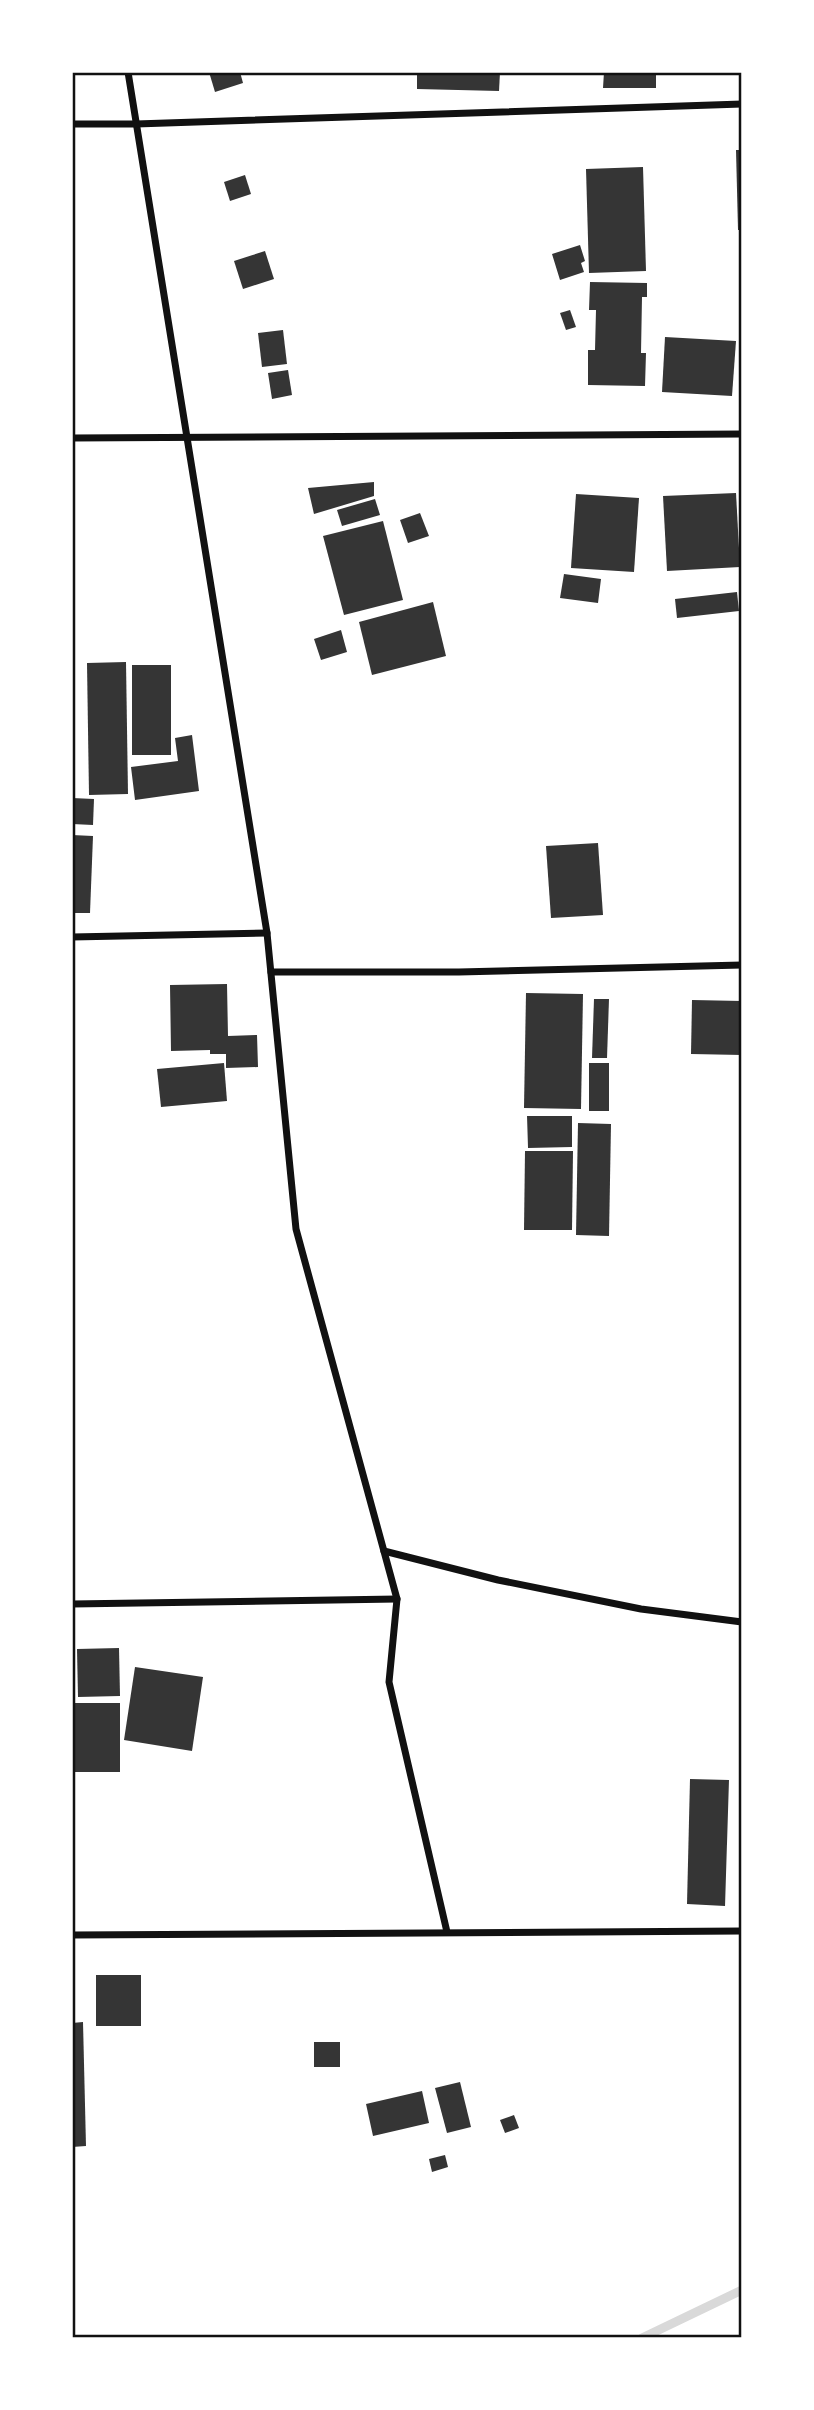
<svg xmlns="http://www.w3.org/2000/svg" width="814" height="2410" font-family="'Roboto Condensed',sans-serif">
<style>
.lines{fill:none;stroke-linecap:round;stroke-linejoin:round}
.stream{stroke:#d9d9d9;stroke-width:9}
.building{fill:#353535}
.minor{stroke:#111;stroke-width:7}
.neatline{fill:none;stroke:#111;stroke-width:2.5}
</style>
<rect width="100%" height="100%" fill="#fff"/>
<g class="lines">
<path class="stream" d="M 642,2338 L 742,2290"/>
</g>
<g class="building">
<path d="M 209,72 L 240,72 L 243,83 L 215,92 Z"/>
<path d="M 417,72 L 500,72 L 499,91 L 417,89 Z"/>
<path d="M 604,72 L 656,72 L 656,88 L 603,88 Z"/>
<path d="M 736,150 L 742,150 L 742,230 L 738,230 Z"/>
<path d="M 643,167 L 646,271 L 589,273 L 586,169 Z"/>
<path d="M 245,175 L 251,194 L 230,201 L 224,182 Z"/>
<path d="M 580,245 L 585,261 L 581,263 L 584,272 L 560,280 L 552,254 Z"/>
<path d="M 265,251 L 274,279 L 243,289 L 234,261 Z"/>
<path d="M 590,282 L 647,283 L 647,297 L 642,297 L 641,353 L 646,353 L 645,386 L 588,385 L 588,350 L 595,350 L 596,310 L 589,310 Z"/>
<path d="M 570,310 L 576,327 L 566,330 L 560,313 Z"/>
<path d="M 283,330 L 287,364 L 262,367 L 258,333 Z"/>
<path d="M 665,337 L 736,341 L 732,396 L 662,392 Z"/>
<path d="M 288,370 L 292,395 L 272,399 L 268,373 Z"/>
<path d="M 374,482 L 374,496 L 314,514 L 308,488 Z"/>
<path d="M 736,493 L 740,567 L 667,571 L 663,496 Z"/>
<path d="M 576,494 L 639,498 L 634,572 L 571,568 Z"/>
<path d="M 375,499 L 380,515 L 342,526 L 337,510 Z"/>
<path d="M 420,513 L 429,536 L 408,543 L 400,520 Z"/>
<path d="M 383,521 L 403,600 L 344,615 L 323,536 Z"/>
<path d="M 564,574 L 601,579 L 598,603 L 560,598 Z"/>
<path d="M 737,592 L 739,611 L 677,618 L 675,599 Z"/>
<path d="M 433,602 L 446,656 L 372,675 L 359,622 Z"/>
<path d="M 341,630 L 347,652 L 321,660 L 314,639 Z"/>
<path d="M 126,662 L 128,794 L 89,795 L 87,663 Z"/>
<rect x="132" y="665" width="39" height="90"/>
<path d="M 192,735 L 199,791 L 135,800 L 131,767 L 178,761 L 175,738 Z"/>
<path d="M 72,798 L 94,799 L 93,825 L 72,824 Z"/>
<path d="M 72,835 L 93,836 L 90,913 L 72,913 Z"/>
<path d="M 598,843 L 603,915 L 551,918 L 546,846 Z"/>
<path d="M 227,984 L 228,1036 L 257,1035 L 258,1067 L 226,1068 L 226,1054 L 210,1054 L 210,1050 L 171,1051 L 170,985 Z"/>
<path d="M 526,993 L 583,994 L 581,1109 L 524,1108 Z"/>
<path d="M 594,999 L 609,999 L 607,1058 L 592,1058 Z"/>
<path d="M 692,1000 L 742,1001 L 742,1055 L 691,1054 Z"/>
<path d="M 224,1063 L 227,1101 L 161,1107 L 157,1069 Z"/>
<rect x="589" y="1063" width="20" height="48"/>
<path d="M 527,1116 L 572,1116 L 572,1147 L 528,1148 Z"/>
<path d="M 578,1123 L 611,1124 L 609,1236 L 576,1235 Z"/>
<path d="M 525,1151 L 573,1151 L 572,1230 L 524,1230 Z"/>
<path d="M 119,1648 L 120,1696 L 78,1697 L 77,1649 Z"/>
<path d="M 135,1667 L 203,1677 L 192,1751 L 124,1740 Z"/>
<rect x="72" y="1703" width="48" height="69"/>
<path d="M 690,1779 L 729,1780 L 725,1906 L 687,1904 Z"/>
<rect x="96" y="1975" width="45" height="51"/>
<path d="M 83,2022 L 86,2146 L 72,2147 L 72,2023 Z"/>
<rect x="314" y="2042" width="26" height="25"/>
<path d="M 460,2082 L 471,2127 L 447,2133 L 435,2088 Z"/>
<path d="M 422,2091 L 429,2123 L 373,2136 L 366,2104 Z"/>
<path d="M 514,2115 L 519,2128 L 505,2133 L 500,2120 Z"/>
<path d="M 445,2155 L 448,2167 L 432,2172 L 429,2159 Z"/>
</g>
<g class="lines">
<g class="minor">
<path d="M 128,72 L 267,933 L 296,1229 L 397,1599 L 389,1682 L 447,1932"/>
<path d="M 72,124 L 136,124 L 742,104"/>
<path d="M 72,438 L 742,434"/>
<path d="M 72,937 L 267,933"/>
<path d="M 271,972 L 459,972 L 742,965"/>
<path d="M 384,1551 L 498,1580 L 641,1609 L 742,1622"/>
<path d="M 72,1604 L 397,1599"/>
<path d="M 72,1935 L 742,1931"/>
</g>
</g>
<rect width="814" height="2410" fill="none" stroke="#ffffff" stroke-width="147"/>
<rect x="74" y="74" width="666" height="2262" class="neatline"/>
</svg>
